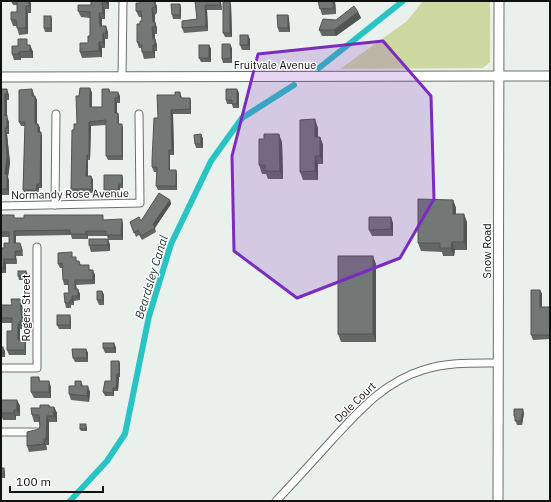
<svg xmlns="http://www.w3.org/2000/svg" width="551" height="502" font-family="'IBM Plex Sans',sans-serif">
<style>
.green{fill:#cdd9a1}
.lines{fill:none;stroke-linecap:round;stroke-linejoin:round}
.canal{stroke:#28c4c4;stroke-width:6}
.minor-casing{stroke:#6b706d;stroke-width:9}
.major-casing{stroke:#6b706d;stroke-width:11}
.minor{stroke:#fff;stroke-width:7}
.major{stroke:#fff;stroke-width:9}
.wall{fill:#626765}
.shaded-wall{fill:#505453}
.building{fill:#727876;stroke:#505453}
.marked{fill:#7b2cbf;fill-opacity:0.2;stroke:#7b2cbf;stroke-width:3;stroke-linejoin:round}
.labels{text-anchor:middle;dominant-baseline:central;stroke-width:3;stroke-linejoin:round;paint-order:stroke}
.street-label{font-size:11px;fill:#101210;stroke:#fff}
.water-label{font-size:12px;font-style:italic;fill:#213939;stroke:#fff}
</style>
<rect width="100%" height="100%" fill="#eaf1ec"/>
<path class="green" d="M 423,1 L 490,1 L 490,62 L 483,68 L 340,69 L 407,21 Z"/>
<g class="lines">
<g class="canal">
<path d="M 319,68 L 403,1"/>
<path d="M 70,501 L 107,461 L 125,434 L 149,316 L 171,244 L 211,161 L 242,118 L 294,85"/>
</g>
<g class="minor-casing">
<g id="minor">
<path d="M 122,77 L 123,1"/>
<path d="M 55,205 L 56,114"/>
<path d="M 1,206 L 140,203 L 139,114"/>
<path d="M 1,368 L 37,368 L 37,247"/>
<path d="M 1,432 L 37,432"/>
<path d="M 276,501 C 295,481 314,460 332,440 C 359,411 384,382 423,370 C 447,362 473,363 499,363"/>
</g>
</g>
<g class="major-casing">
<g id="major">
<path d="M 1,77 L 550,76"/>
<path d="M 498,501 L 499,1"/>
</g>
</g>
<use href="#minor" class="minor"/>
<use href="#major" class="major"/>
</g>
<g class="wall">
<path d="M 11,1 L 30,1 L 31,4 L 31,13 L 28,13 L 28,34 L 19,35 L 17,28 L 17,26 L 13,26 L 11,20 L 17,12 L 17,5 L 13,5 Z"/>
<path d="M 109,1 L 109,9 L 105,9 L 105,19 L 102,19 L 102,26 L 108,32 L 108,39 L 105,39 L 105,48 L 102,48 L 102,57 L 82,58 L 80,52 L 88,43 L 90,36 L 90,18 L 81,17 L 78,11 L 91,5 Z"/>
<path d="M 155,1 L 157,7 L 157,13 L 155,15 L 155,22 L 157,28 L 157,34 L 155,34 L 155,39 L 157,45 L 157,51 L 155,51 L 155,58 L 144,59 L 141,48 L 139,48 L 137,42 L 140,24 L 142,21 L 142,17 L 139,17 L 136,11 L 140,3 Z"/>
<path d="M 195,1 L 221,1 L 221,3 L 222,10 L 207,10 L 208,31 L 184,33 L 182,28 L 197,19 Z"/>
<path d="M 318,1 L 335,1 L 336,14 L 322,15 Z"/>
<path d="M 180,4 L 181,9 L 181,19 L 173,19 L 172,15 Z"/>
<path d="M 231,5 L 232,37 L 225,37 L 223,33 Z"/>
<path d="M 358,12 L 361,18 L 336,36 L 322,36 L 319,30 L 336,20 Z"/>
<path d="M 288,15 L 289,19 L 290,32 L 279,32 L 278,28 Z"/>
<path d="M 51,16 L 52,20 L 52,32 L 45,32 L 44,28 Z"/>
<path d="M 250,39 L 250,50 L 242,50 L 240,45 Z"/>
<path d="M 30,45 L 33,52 L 33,58 L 21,58 L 21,60 L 14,60 L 12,54 L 18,46 Z"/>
<path d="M 209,45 L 211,49 L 211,62 L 201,62 L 199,58 Z"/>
<path d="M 232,48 L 232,63 L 223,63 L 222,59 Z"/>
<path d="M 90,88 L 92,93 L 92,107 L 102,107 L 109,89 L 110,92 L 120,96 L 120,103 L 117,103 L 117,113 L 118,113 L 119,118 L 119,124 L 123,128 L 123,160 L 108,160 L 106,156 L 106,125 L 91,126 L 90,160 L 88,160 L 88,176 L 91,176 L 93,180 L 93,193 L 73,193 L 71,189 L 74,130 L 77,124 L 79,96 Z"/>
<path d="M 1,89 L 9,95 L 9,100 L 7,100 L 7,117 L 9,122 L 9,134 L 7,134 L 10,163 L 8,177 L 9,181 L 9,195 L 1,195 Z"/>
<path d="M 32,89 L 34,94 L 34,96 L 37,100 L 37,124 L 38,124 L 40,128 L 40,132 L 42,136 L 42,188 L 39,188 L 38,194 L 25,194 L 23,190 L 25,126 L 21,126 L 19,122 Z"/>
<path d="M 180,92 L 182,98 L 190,98 L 191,102 L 191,114 L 173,114 L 174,155 L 170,155 L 170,170 L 176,170 L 177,174 L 177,190 L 158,190 L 156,186 L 157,172 L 154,172 L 152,167 L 158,118 Z"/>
<path d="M 239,93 L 239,108 L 233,108 L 232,104 L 227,104 L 226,100 Z"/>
<path d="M 318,128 L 318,137 L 320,137 L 323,145 L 323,164 L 318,164 L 318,180 L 303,180 L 300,172 Z"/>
<path d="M 201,134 L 203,139 L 203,148 L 196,148 L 195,144 Z"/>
<path d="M 282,142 L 283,179 L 268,179 L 266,174 L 262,174 L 259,165 Z"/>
<path d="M 122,175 L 123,179 L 123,188 L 120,188 L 120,194 L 106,194 L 104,190 Z"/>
<path d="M 170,200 L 171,204 L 155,228 L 156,232 L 142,240 L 139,235 L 136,237 L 130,222 L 141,221 Z"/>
<path d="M 453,200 L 456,208 L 456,214 L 467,222 L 467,250 L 455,250 L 454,256 L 443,256 L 442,252 L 421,251 L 418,243 Z"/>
<path d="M 1,215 L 15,218 L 105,220 L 123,224 L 123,240 L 108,240 L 110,245 L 110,251 L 91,252 L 89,245 L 108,239 L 107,236 L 88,236 L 88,239 L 72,239 L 71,235 L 16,236 L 16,243 L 22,248 L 23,256 L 16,256 L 17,264 L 6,264 L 6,273 L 1,273 L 1,248 L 4,248 L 9,243 L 9,237 L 1,237 Z"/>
<path d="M 393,223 L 393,236 L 372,236 L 369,230 Z"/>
<path d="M 73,257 L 81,265 L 91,270 L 95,275 L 95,284 L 76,285 L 77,289 L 80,294 L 80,300 L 74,301 L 74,305 L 71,305 L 71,308 L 66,308 L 65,303 L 69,293 L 68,285 L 64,285 L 63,280 L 63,268 L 60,268 L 58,264 Z"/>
<path d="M 376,264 L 376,342 L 341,342 L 338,334 Z"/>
<path d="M 28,275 L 28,280 L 19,280 L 18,276 Z"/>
<path d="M 540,290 L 542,294 L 542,307 L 550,307 L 550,339 L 533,340 L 531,335 Z"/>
<path d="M 102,291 L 104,295 L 104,305 L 99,305 L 97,300 Z"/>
<path d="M 22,304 L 24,326 L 22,326 L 22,329 L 20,329 L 20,340 L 25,340 L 26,345 L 26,355 L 9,355 L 7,350 L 12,331 L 12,323 L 1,323 L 1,305 L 12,305 Z"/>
<path d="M 71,319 L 71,329 L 59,329 L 57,325 Z"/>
<path d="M 114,343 L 116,348 L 116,353 L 105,353 L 103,348 Z"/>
<path d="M 1,347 L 5,351 L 5,357 L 1,357 Z"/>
<path d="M 86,349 L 88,353 L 88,362 L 75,362 L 73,358 Z"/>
<path d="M 119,361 L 120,364 L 120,377 L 119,377 L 118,391 L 114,391 L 114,396 L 105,396 L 103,392 L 111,381 Z"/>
<path d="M 39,377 L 40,381 L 51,387 L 51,398 L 34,398 L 31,392 Z"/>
<path d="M 81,381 L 83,386 L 90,392 L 89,402 L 71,400 L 69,394 L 75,386 Z"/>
<path d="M 1,400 L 17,400 L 20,406 L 20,416 L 16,416 L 16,420 L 3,420 L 1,415 Z"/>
<path d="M 49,405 L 50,407 L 54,407 L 57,413 L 57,422 L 49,422 L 49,445 L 46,445 L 47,450 L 29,452 L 27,446 L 39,429 L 40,426 L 39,422 L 34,422 L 32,415 L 40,408 Z"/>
<path d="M 524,413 L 522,425 L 517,425 L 514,416 Z"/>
<path d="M 87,426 L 87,431 L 81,431 L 80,429 Z"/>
<path d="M 1,468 L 5,472 L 5,478 L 1,478 Z"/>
</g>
<g class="shaded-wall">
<path d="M 29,1 L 30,1 L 31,4 L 31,13 L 29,6 Z"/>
<path d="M 106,1 L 109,1 L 109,9 L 106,3 Z"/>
<path d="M 155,1 L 157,7 L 157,13 L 155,7 Z"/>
<path d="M 220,1 L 221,1 L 221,3 L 222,10 L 220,5 Z"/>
<path d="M 230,1 L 231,5 L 232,37 L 230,33 Z"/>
<path d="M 333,1 L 335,1 L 336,14 L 334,8 Z"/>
<path d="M 102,3 L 105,9 L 105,19 L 103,13 Z"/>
<path d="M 180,4 L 181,9 L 181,19 L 180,15 Z"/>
<path d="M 205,5 L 207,10 L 208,31 L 206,26 Z"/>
<path d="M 26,6 L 28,13 L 28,34 L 26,28 Z"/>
<path d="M 152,8 L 155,15 L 155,28 L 153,22 Z"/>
<path d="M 358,12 L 361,18 L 336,36 L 334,30 Z"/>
<path d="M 99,13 L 102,19 L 102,32 L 100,26 Z"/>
<path d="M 288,15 L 289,19 L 290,32 L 288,28 Z"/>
<path d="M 51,16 L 52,20 L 52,32 L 51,28 Z"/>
<path d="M 155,22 L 157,28 L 157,34 L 155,27 Z"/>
<path d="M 106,26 L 108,32 L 108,39 L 106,33 Z"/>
<path d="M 152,27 L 155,34 L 155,45 L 153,39 Z"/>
<path d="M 103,33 L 105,39 L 105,48 L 103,42 Z"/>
<path d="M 248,35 L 250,39 L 250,50 L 248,45 Z"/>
<path d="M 155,39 L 157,45 L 157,51 L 155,45 Z"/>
<path d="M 99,42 L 102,48 L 102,57 L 99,51 Z"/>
<path d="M 230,44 L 232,48 L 232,63 L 231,58 Z"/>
<path d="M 30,45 L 33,52 L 33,58 L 30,51 Z"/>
<path d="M 153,45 L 155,51 L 155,58 L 153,52 Z"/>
<path d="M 209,45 L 211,49 L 211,62 L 209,58 Z"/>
<path d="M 19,52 L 21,58 L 21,60 L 19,54 Z"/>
<path d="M 90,88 L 92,93 L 92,111 L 90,107 Z"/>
<path d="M 7,89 L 9,95 L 9,100 L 7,94 Z"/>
<path d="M 237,89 L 239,93 L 239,108 L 237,104 Z"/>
<path d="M 118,92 L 120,96 L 120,103 L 118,98 Z"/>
<path d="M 5,94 L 7,100 L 7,117 L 9,122 L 9,134 L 7,128 L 5,116 Z"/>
<path d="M 35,96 L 37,100 L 37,128 L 35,124 Z"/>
<path d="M 115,98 L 117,103 L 117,118 L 115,113 Z"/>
<path d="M 190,98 L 191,102 L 191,114 L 190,109 Z"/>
<path d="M 171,110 L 173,114 L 174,155 L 172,150 Z"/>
<path d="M 118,113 L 119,118 L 119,128 L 118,124 Z"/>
<path d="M 315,119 L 318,128 L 318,145 L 315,137 Z"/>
<path d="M 89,122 L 91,126 L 90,160 L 89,155 Z"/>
<path d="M 38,124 L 40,128 L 40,136 L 38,132 Z"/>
<path d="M 122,124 L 123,128 L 123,160 L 122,156 Z"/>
<path d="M 5,128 L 7,134 L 10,163 L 8,177 L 9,181 L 9,195 L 7,189 L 5,174 Z"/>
<path d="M 41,132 L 42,136 L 42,188 L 40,184 Z"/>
<path d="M 201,134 L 203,139 L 203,148 L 201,144 Z"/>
<path d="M 279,134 L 282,142 L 283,179 L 280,171 Z"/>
<path d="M 320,137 L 323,145 L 323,164 L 320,156 Z"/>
<path d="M 169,150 L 170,155 L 170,175 L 169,170 Z"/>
<path d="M 87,155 L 88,160 L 88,180 L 86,176 Z"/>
<path d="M 315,156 L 318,164 L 318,180 L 315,171 Z"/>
<path d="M 176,170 L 177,174 L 177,190 L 176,186 Z"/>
<path d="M 122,175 L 123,179 L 123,188 L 122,184 Z"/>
<path d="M 91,176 L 93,180 L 93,193 L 92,189 Z"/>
<path d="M 37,184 L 39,188 L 38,194 L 36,190 Z"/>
<path d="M 119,184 L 120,188 L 120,194 L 118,190 Z"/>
<path d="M 170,200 L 171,204 L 154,229 L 153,224 Z"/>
<path d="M 453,200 L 456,208 L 456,222 L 453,214 Z"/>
<path d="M 464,214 L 467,222 L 467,250 L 464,242 Z"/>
<path d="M 391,217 L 393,223 L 393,236 L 391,229 Z"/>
<path d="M 122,219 L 123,224 L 123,240 L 121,235 Z"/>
<path d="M 14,231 L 16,236 L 16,248 L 14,243 Z"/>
<path d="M 86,231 L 88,236 L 88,239 L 86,234 Z"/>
<path d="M 108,239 L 110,245 L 110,251 L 108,245 Z"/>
<path d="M 452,242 L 455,250 L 454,256 L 451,248 Z"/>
<path d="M 20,243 L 22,248 L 23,256 L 22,251 Z"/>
<path d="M 15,251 L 16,256 L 17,264 L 15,259 Z"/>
<path d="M 373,256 L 376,264 L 376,342 L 373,334 Z"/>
<path d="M 4,259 L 6,264 L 6,273 L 4,268 Z"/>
<path d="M 93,270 L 95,275 L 95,284 L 93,280 Z"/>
<path d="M 26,271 L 28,275 L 28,280 L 26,276 Z"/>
<path d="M 75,280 L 76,285 L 77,294 L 75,289 Z"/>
<path d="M 78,289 L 80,294 L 80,300 L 78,296 Z"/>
<path d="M 540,290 L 542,294 L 542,312 L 540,307 Z"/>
<path d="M 102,291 L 104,295 L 104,305 L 103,300 Z"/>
<path d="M 72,296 L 74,301 L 74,305 L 72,300 Z"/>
<path d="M 20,299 L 22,304 L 24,326 L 22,321 Z"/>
<path d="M 70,315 L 71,319 L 71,329 L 70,325 Z"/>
<path d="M 20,321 L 22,326 L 22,329 L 20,324 Z"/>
<path d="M 18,324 L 20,329 L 20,345 L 18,340 Z"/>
<path d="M 25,340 L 26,345 L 26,355 L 25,350 Z"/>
<path d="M 114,343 L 116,348 L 116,353 L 114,348 Z"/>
<path d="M 3,347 L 5,351 L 5,357 L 3,353 Z"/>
<path d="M 86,349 L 88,353 L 88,362 L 87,358 Z"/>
<path d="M 119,361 L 120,364 L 120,377 L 119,374 Z"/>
<path d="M 117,374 L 119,377 L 118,391 L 116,388 Z"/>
<path d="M 49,381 L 51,387 L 51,398 L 49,392 Z"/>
<path d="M 88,386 L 90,392 L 89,402 L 87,396 Z"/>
<path d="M 113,388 L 114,391 L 114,396 L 113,393 Z"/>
<path d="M 17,400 L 20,406 L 20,416 L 17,410 Z"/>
<path d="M 54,407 L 57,413 L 57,422 L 54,416 Z"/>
<path d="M 523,409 L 524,413 L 522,425 L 521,421 Z"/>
<path d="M 14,410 L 16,416 L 16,420 L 14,413 Z"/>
<path d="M 47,416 L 49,422 L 49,445 L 46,439 Z"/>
<path d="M 44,439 L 46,445 L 47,450 L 44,444 Z"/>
<path d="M 4,468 L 5,472 L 5,478 L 4,474 Z"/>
</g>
<g class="building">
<path d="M 17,1 L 29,1 L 29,6 L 26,6 L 26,28 L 17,28 L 16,20 L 11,20 L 11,12 L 17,12 Z"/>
<path d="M 91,1 L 106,1 L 106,3 L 102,3 L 103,13 L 99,13 L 100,26 L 106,26 L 106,33 L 103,33 L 103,42 L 99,42 L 99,51 L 80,52 L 80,43 L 88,43 L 88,36 L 90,36 L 90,12 L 78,11 L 78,5 L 91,5 Z"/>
<path d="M 140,1 L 155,1 L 155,7 L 152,8 L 153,22 L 155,22 L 155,27 L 152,27 L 153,39 L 155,39 L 155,45 L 153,45 L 153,52 L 142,52 L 142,45 L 140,46 L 139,42 L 137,42 L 137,24 L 140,24 L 140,21 L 142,21 L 141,11 L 136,11 L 136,3 L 140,3 Z"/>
<path d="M 195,1 L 220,1 L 220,5 L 205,5 L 206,26 L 182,28 L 182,21 L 197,19 Z"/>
<path d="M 230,1 L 230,33 L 223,33 L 223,2 Z"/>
<path d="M 318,1 L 333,1 L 334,8 L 320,9 Z"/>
<path d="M 171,4 L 180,4 L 180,15 L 172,15 Z"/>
<path d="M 354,6 L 358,12 L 334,30 L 319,30 L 323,19 L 336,20 Z"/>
<path d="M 277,15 L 288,15 L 288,28 L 278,28 Z"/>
<rect x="44" y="16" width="7" height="12"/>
<rect x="240" y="35" width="8" height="10"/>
<path d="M 18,39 L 27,39 L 27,45 L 30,45 L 30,51 L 19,52 L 19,54 L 12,54 L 12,46 L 18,46 Z"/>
<path d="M 222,44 L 230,44 L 231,58 L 222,59 Z"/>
<rect x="199" y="45" width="10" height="13"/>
<path d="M 80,88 L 90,88 L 90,107 L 102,107 L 102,89 L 109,89 L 109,92 L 118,92 L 118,98 L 115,98 L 115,113 L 118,113 L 118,124 L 122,124 L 122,156 L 106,156 L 106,120 L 89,122 L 89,155 L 87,155 L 86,176 L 91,176 L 92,189 L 71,189 L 72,130 L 74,130 L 74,124 L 77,124 L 76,96 L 79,96 Z"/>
<path d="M 1,89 L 7,89 L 7,94 L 5,94 L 5,116 L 7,115 L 7,128 L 5,128 L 7,156 L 5,174 L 7,175 L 7,189 L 1,189 Z"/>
<path d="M 32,89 L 32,96 L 35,96 L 35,124 L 38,124 L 38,132 L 41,132 L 40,184 L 37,184 L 36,190 L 23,190 L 25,122 L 19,122 L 19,90 Z"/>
<path d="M 226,89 L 237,89 L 237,104 L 232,104 L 232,100 L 226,100 Z"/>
<path d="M 175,92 L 180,92 L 180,96 L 182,98 L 190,98 L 190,109 L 171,110 L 172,150 L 169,150 L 169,170 L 176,170 L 176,186 L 156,186 L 157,167 L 152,167 L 152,160 L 154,118 L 158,118 L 157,95 L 175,95 Z"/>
<path d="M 315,119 L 315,137 L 320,137 L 320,156 L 315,156 L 315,171 L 300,172 L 300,120 Z"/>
<path d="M 201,134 L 201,144 L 195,144 L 194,135 Z"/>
<path d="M 264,134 L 279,134 L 280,171 L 265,171 L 265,165 L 259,165 L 259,139 L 264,139 Z"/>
<path d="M 104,175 L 122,175 L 122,184 L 119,184 L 118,190 L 104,190 Z"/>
<path d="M 159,193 L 170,200 L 153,224 L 155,228 L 141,236 L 138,230 L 134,233 L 130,222 L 139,217 L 141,221 Z"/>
<path d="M 418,199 L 453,200 L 453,214 L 464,214 L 464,242 L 452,242 L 451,248 L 440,248 L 440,243 L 418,243 Z"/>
<path d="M 1,215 L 14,215 L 14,218 L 24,218 L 24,215 L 103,215 L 103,220 L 122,219 L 121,235 L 106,235 L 106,231 L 86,231 L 86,234 L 70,234 L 70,230 L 14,231 L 14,243 L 20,243 L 22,251 L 15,251 L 15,259 L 4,259 L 4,268 L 1,268 L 1,248 L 4,248 L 4,243 L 9,243 L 9,232 L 1,232 Z"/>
<path d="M 369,217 L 391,217 L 391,229 L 369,230 Z"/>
<rect x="89" y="239" width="19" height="6"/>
<path d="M 72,252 L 72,257 L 76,257 L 76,261 L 79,261 L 80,265 L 89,265 L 89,270 L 93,270 L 93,280 L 75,280 L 75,289 L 78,289 L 78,296 L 72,296 L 72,300 L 70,300 L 70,303 L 65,303 L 64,293 L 69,293 L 68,280 L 63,280 L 62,263 L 58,264 L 58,253 Z"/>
<rect x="338" y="256" width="35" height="78"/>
<rect x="18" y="271" width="8" height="5"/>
<path d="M 531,290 L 540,290 L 540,307 L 550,307 L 550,335 L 531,335 Z"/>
<path d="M 97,291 L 102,291 L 103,300 L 97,300 Z"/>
<path d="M 11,299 L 20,299 L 22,321 L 20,321 L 20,324 L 18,324 L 18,340 L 25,340 L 25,350 L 7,350 L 7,331 L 12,331 L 12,318 L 1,318 L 1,305 L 12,305 Z"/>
<rect x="57" y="315" width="13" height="10"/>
<rect x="103" y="343" width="11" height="5"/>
<rect x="1" y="347" width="2" height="6"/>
<path d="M 72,349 L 86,349 L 87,358 L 73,358 Z"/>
<path d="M 111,361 L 119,361 L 119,374 L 117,374 L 116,388 L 113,388 L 113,393 L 103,392 L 105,381 L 111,381 Z"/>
<path d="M 31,377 L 39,377 L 39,381 L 49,381 L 49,392 L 31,392 Z"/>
<path d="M 75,381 L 81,381 L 81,386 L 88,386 L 87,396 L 69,394 L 69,386 L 75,386 Z"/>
<path d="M 1,400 L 17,400 L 17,410 L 14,410 L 14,413 L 1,413 Z"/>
<path d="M 40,405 L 49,405 L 49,407 L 54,407 L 54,416 L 47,416 L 46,439 L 44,439 L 44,444 L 27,446 L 27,432 L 39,429 L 40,426 L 39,415 L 32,415 L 31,408 L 40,408 Z"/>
<path d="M 514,409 L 523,409 L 521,421 L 515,421 L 515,416 L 514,416 Z"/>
<rect x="80" y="424" width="6" height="5"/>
<rect x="1" y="468" width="3" height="6"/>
</g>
<path class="marked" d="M 383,41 L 431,96 L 434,199 L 400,258 L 297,298 L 234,251 L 232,156 L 258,54 Z"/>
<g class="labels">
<g class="street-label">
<text x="275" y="65">Fruitvale Avenue</text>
<text transform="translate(70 194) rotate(-1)">Normandy Rose Avenue</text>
<text transform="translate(487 251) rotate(-90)">Snow Road</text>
<text transform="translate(26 308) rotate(-90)">Rogers Street</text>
<text transform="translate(355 402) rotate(-44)">Dole Court</text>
</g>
<g class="water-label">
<text transform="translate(151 277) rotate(-73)">Beardsley Canal</text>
</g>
</g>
<rect width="551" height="502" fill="none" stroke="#101210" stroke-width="4"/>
<path d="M10 486v6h93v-6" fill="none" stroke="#101210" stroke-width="2"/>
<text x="16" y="486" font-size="12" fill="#101210" stroke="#ffffff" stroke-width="3" paint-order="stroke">100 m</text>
</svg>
